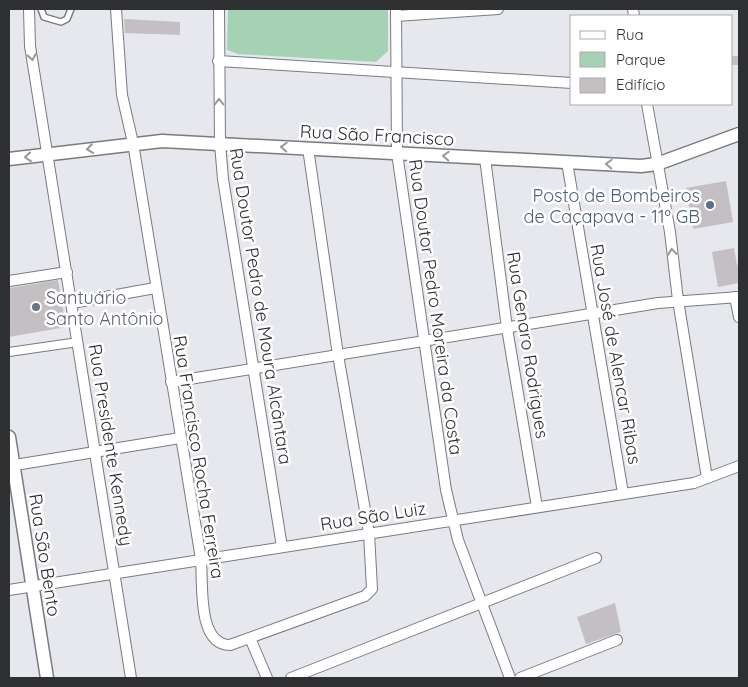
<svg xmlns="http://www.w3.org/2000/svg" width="748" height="687" font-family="Quicksand,sans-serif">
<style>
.green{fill:#a5d2b5}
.building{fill:#c4bfc3}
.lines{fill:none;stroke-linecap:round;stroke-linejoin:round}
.service-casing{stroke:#797b80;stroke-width:8}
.pedestrian-casing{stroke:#797b80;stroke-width:10}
.minor-casing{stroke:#797b80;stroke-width:12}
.tertiary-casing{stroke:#797b80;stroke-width:15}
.service{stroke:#fff;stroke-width:5}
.pedestrian{stroke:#fff;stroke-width:8}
.minor{stroke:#fff;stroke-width:10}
.tertiary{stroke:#fff;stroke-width:12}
.oneway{stroke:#979898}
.service-dot{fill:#5c6f8a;stroke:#fff;stroke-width:2}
.worship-dot{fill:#6b7280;stroke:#fff;stroke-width:2}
.labels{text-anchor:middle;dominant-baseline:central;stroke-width:5;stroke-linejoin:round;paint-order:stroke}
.street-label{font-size:18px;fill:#2f3032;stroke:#fff}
.service-label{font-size:18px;fill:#4e5e75;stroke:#fff;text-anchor:end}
.worship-label{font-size:18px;fill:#5b616d;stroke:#fff;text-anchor:start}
</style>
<rect width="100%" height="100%" fill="#e6e8ee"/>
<path class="green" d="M 228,9 L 388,9 L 388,51 L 376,62 L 238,54 L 227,50 Z"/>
<g class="building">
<path d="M 124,19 L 180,22 L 180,35 L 125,33 Z"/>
<rect x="732" y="56" width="7" height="9"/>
<path d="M 726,181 L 733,222 L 693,229 L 686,188 Z"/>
<path d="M 734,248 L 737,265 L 739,264 L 739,283 L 718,287 L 712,252 Z"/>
<path d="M 58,280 L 66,327 L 9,337 L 9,288 Z"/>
<path d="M 615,603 L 621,632 L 586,644 L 577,617 Z"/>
</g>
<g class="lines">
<g class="service-casing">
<path id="service" d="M 41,9 L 44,17 L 61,22 L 67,19 L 71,9"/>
</g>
<g class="pedestrian-casing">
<path id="pedestrian" d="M 9,352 L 78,342"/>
</g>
<g class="minor-casing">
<g id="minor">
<path d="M 29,9 L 30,46 L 131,678"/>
<path d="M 116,9 L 122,95 L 133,143 L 201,559 C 203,584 197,645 230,645 L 365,596 L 372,589 L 369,533 L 338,355 L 308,148"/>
<path d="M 219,9 L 220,144 L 223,179 L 282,547"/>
<path d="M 396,9 L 397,153 L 446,490 L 458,540 L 510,678"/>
<path d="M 633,9 L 634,16"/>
<path d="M 396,16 L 498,9"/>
<path d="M 218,61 L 572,83"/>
<path d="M 647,104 L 670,232 L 678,300 L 707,478"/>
<path d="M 485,158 L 507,328 L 537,507"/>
<path d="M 567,162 L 623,493"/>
<path d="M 9,281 L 67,272"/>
<path d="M 735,297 L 739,317"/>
<path d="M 72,303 L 155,288"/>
<path d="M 171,382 L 658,303 L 739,297"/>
<path d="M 9,466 L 180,438"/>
<path d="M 9,590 L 694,483 L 739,466"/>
<path d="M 250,638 L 267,678"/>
<path d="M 291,678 L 596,558"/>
<path d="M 520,678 L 617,640"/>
</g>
</g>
<g class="tertiary-casing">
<g id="tertiary">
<path d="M 9,159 L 162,141 L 641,166 L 657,164 L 739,134"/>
<path d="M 9,437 L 47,678"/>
</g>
</g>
<use href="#service" class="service"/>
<use href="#pedestrian" class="pedestrian"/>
<use href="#minor" class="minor"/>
<use href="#tertiary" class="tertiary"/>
</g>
<defs><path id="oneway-chevron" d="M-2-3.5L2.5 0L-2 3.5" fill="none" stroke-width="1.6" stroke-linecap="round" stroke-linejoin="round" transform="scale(1.25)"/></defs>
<g class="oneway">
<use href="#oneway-chevron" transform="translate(32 57) rotate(81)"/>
<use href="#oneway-chevron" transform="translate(219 102) rotate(-91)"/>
<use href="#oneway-chevron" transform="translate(284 147) rotate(-177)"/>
<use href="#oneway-chevron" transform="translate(90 149) rotate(171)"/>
<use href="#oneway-chevron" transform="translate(446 156) rotate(-177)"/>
<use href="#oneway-chevron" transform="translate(28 157) rotate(175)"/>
<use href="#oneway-chevron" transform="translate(609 164) rotate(-177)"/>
<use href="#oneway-chevron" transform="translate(672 252) rotate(-96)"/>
</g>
<circle class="service-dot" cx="710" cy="205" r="5"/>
<circle class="worship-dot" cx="36" cy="307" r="5"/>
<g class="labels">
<g class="street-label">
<text transform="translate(377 135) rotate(3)">Rua São Francisco</text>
<text transform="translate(261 306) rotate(81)">Rua Doutor Pedro de Moura Alcântara</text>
<text transform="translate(436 307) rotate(82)">Rua Doutor Pedro Moreira da Costa</text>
<text transform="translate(528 345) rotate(81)">Rua Genaro Rodrigues</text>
<text transform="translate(616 354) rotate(80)">Rua José de Alencar Ribas</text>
<text transform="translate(111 445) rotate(81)">Rua Presidente Kennedy</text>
<text transform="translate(199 457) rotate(81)">Rua Francisco Rocha Ferreira</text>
<text transform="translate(373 516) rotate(-9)">Rua São Luiz</text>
<text transform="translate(45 555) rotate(81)">Rua São Bento</text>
</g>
<g class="service-label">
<text x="700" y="195">Posto de Bombeiros<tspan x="700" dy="21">de Caçapava - 11º GB</tspan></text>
</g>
<g class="worship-label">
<text x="46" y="297">Santuário<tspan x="46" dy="21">Santo Antônio</tspan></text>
</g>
</g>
<rect width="748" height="687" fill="none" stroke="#2f3032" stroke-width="20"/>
<rect x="570" y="15" width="162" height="90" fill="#ffffff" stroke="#acacad"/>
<rect x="580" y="31" width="25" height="8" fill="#ffffff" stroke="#acacad"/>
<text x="616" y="40" font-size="15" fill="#2f3032">Rua</text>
<rect x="580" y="52" width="25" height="15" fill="#a5d2b5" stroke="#acacad"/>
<text x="616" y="65" font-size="15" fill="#2f3032">Parque</text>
<rect x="580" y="78" width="25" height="15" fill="#c4bfc3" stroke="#acacad"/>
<text x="616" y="90" font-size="15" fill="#2f3032">Edifício</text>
</svg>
